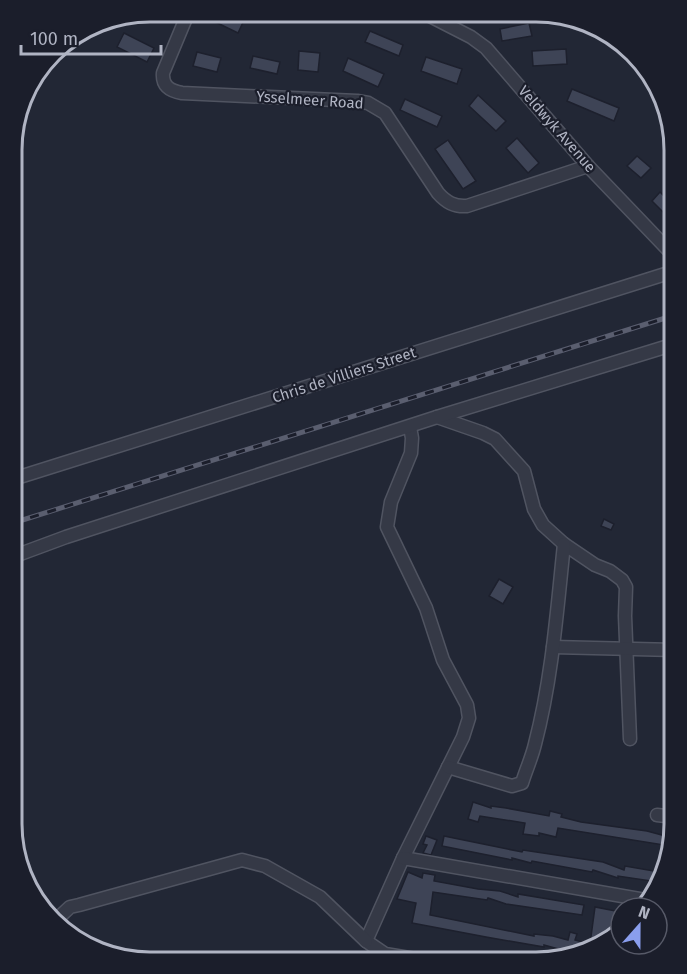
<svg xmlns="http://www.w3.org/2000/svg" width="687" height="974" font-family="'Fira Sans',sans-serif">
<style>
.building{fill:#3e4456;stroke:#1d202d;stroke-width:1.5}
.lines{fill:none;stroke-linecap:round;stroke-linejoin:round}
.minor-casing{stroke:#505461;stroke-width:15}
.minor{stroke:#353946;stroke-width:12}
.rail-casing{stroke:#5a5e6f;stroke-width:5}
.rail{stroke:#1b1e2b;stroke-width:3;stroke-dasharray:9;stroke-linecap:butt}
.labels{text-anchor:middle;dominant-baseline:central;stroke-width:4.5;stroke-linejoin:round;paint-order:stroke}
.street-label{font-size:15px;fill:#b0b4c3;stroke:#1b1e2b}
.rim{fill:none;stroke:#b0b4c3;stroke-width:3}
</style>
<rect width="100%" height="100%" fill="#222735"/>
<g class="building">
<path d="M 207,18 L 245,18 L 238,33 Z"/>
<path d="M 529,23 L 532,36 L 502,41 L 500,29 Z"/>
<path d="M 370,31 L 403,45 L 399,56 L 365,42 Z"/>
<path d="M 124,33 L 154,48 L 147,62 L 117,47 Z"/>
<path d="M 566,49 L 567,64 L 533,66 L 532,51 Z"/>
<path d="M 299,51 L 320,53 L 318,72 L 298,70 Z"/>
<path d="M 197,52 L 221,58 L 217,72 L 193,66 Z"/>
<path d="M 253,56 L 280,62 L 277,74 L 250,68 Z"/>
<path d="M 426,57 L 462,69 L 457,84 L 421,71 Z"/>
<path d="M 348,58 L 384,74 L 378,87 L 343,71 Z"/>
<path d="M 572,89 L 619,108 L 614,121 L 567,101 Z"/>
<path d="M 478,95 L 506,121 L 496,131 L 469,106 Z"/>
<path d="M 405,99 L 442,116 L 437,127 L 400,110 Z"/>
<path d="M 517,138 L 539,163 L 528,173 L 506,148 Z"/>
<path d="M 448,140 L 476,181 L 463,189 L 435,149 Z"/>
<path d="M 637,156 L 651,168 L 641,178 L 627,166 Z"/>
<path d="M 660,192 L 675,207 L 675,214 L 670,219 L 652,201 Z"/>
<path d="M 604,519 L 614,524 L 611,530 L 601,526 Z"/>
<path d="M 499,579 L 513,587 L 503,604 L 489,596 Z"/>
<path d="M 473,802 L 491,808 L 491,806 L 506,808 L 549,816 L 550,811 L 562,814 L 561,817 L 581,822 L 647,831 L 673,838 L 670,846 L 558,828 L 556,837 L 539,833 L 539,836 L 523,834 L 525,823 L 480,816 L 478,822 L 468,819 Z"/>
<path d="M 426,836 L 437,840 L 431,855 L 423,853 L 427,845 L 423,844 Z"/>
<path d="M 444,836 L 522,852 L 523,850 L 603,862 L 624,870 L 625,866 L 654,871 L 651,881 L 618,876 L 618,878 L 593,870 L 592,872 L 532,861 L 531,863 L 512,858 L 512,860 L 442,846 Z"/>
<path d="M 408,872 L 422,878 L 423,873 L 435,875 L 434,881 L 478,889 L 500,891 L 518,897 L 518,894 L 584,905 L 582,915 L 506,904 L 488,898 L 487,900 L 433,892 L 430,915 L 534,936 L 534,934 L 553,936 L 568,940 L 570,932 L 577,934 L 575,940 L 590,944 L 595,907 L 621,912 L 621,923 L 612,921 L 610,937 L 597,948 L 565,955 L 566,951 L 544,945 L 544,947 L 486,937 L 412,923 L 416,903 L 397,899 Z"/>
</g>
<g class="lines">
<g class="minor-casing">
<g id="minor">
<path d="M 428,15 L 471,37 L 486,48 L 588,166 L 675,257"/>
<path d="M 186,18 L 163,73 C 162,86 170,91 182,93 L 357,101 L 368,103 L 385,113 L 438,193 C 446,202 454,207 467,206 L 588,166"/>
<path d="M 437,417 L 483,433 L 495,439 L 524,471 L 534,509 L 543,525 L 564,544 L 595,565 L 610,571 L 622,580 L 626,587 L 625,616 L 630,739"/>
<path d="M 410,427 L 412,438 L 411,453 L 391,502 L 387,527 L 426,608 L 443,660 L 467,705 L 469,718 L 463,737 L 403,858 L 366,941 L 385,954 L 433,962"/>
<path d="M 13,479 L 675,271"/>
<path d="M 12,557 L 66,537 L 437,417 L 675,344"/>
<path d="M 553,647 L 675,650"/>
<path d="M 448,767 L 512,786 L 522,783 C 526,770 532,757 535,744 C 552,679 557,611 564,544"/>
<path d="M 657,815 L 675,817"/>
<path d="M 403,858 L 651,901"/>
<path d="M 56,920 L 70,907 L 79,905 L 242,860 L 265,866 L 320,897 L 366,941"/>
</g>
</g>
<use href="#minor" class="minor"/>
<g class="rail-casing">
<path id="rail" d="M 13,523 L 675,315"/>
</g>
<use href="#rail" class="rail"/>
</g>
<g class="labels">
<g class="street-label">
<text transform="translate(310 100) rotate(4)">Ysselmeer Road</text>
<text transform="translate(557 129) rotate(49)">Veldwyk Avenue</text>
<text transform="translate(344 375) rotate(-18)">Chris de Villiers Street</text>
</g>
</g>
<path d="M0 0H687V974H0ZM150 22H536A128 128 0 0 1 664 150V824A128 128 0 0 1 536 952H150A128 128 0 0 1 22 824V150A128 128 0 0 1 150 22Z" fill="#1b1e2b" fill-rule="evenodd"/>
<path class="rim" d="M150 22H536A128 128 0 0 1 664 150V824A128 128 0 0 1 536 952H150A128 128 0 0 1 22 824V150A128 128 0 0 1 150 22Z"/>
<g transform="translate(639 926) rotate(21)"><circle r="28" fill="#1b1e2b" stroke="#575a68" stroke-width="1.5"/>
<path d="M0-4.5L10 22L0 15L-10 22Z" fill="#8a9eed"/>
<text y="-9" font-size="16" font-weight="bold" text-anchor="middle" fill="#b0b4c3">N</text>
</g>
<path d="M21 45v9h140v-9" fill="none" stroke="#b0b4c3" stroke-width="3"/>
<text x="30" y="45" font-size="18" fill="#b0b4c3" stroke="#1b1e2b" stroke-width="4.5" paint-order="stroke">100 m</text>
</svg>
